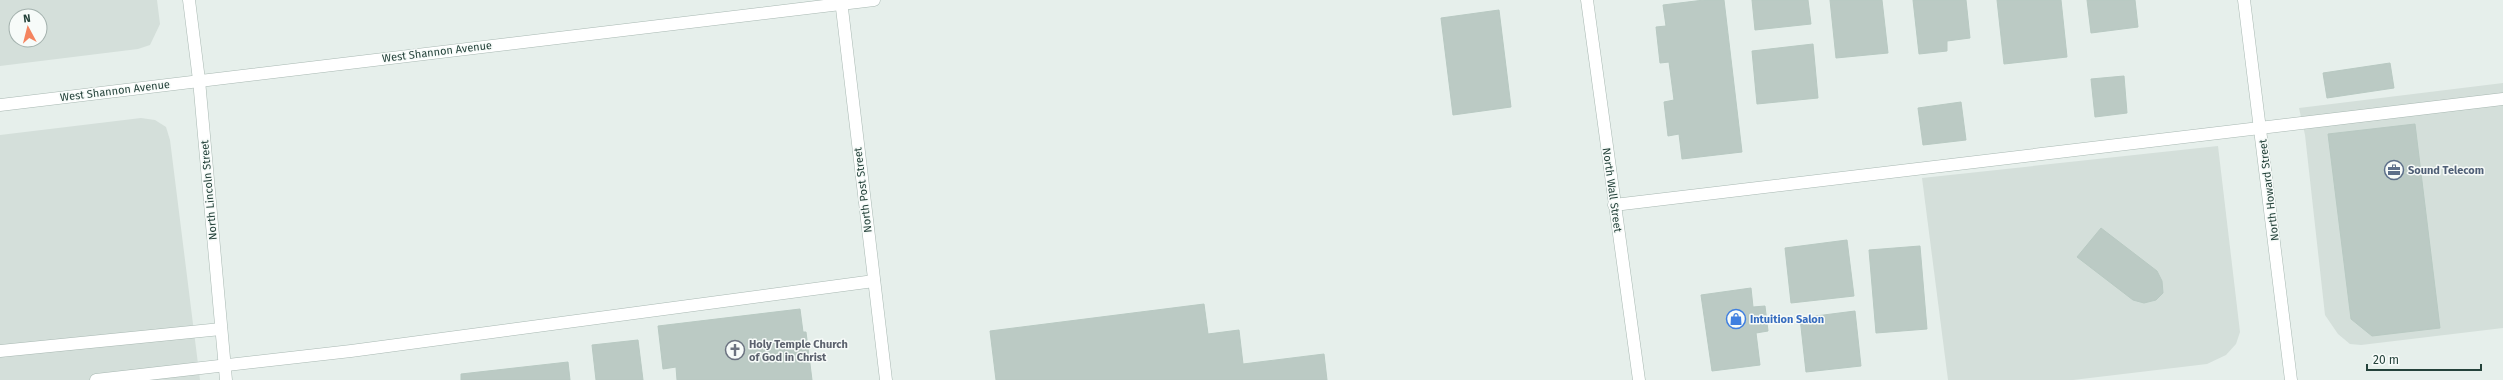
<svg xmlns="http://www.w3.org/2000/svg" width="2503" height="380" font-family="'Fira Sans',sans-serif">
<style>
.built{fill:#d4dfda;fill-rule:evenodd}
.building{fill:#bbcac4;stroke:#b8c9c2}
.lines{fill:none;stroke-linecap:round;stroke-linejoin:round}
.service-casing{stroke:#a8b8b2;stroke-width:13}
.minor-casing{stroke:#a8b8b2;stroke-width:13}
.tertiary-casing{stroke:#a8b8b2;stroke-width:13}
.service{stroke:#fff;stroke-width:12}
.minor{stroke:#fff;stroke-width:12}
.tertiary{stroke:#fff;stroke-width:12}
.labels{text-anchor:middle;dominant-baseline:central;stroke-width:3;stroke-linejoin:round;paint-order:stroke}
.street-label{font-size:11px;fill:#24423a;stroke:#f7fbf9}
.service-label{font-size:11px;font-weight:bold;fill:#4e5e75;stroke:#f7fbf9;text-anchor:start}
.shop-label{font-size:11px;font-weight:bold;fill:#366cbe;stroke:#f7fbf9;text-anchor:start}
.worship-label{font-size:11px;font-weight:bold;fill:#5b616d;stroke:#f7fbf9;text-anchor:start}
</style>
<rect width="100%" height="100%" fill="#e6efeb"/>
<g class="built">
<path d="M 0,0 L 157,0 L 160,24 L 150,45 L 138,49 L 0,66 ZM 16,16 L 40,16 L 40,40 L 16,40 Z"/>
<path d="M 2503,83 L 2503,328 L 2361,345 L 2350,344 L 2338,334 L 2325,315 L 2305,135 L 2299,108 Z"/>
<path d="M 141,118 L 155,120 L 166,127 L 170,140 L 200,380 L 0,380 L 0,135 Z"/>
<path d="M 2218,146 L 2240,332 L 2236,344 L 2226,355 L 2207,364 L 2073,380 L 1948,380 L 1922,178 Z"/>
</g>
<g class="building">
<path d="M 1704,0 L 1724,0 L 1742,152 L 1682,159 L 1679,134 L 1668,136 L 1664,102 L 1674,100 L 1669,62 L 1660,63 L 1656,27 L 1666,26 L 1663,5 Z"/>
<path d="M 1752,0 L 1808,0 L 1811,24 L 1755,30 Z"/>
<path d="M 1830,0 L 1882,0 L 1888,53 L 1836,58 Z"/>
<path d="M 1913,0 L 1966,0 L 1970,38 L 1947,41 L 1947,51 L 1919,54 Z"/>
<path d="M 1997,0 L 2061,0 L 2067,57 L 2004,64 Z"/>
<path d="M 2087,0 L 2135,0 L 2138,27 L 2091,33 Z"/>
<path d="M 1499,10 L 1511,107 L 1453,115 L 1441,18 Z"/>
<path d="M 1813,44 L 1818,98 L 1757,104 L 1752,51 Z"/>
<path d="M 2390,63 L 2394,88 L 2327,98 L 2323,73 Z"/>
<path d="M 2124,76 L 2127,113 L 2095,117 L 2091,79 Z"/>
<path d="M 1961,102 L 1966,140 L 1923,145 L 1918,108 Z"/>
<path d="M 2415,124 L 2440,328 L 2372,336 L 2351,319 L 2328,134 Z"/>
<path d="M 2101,228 L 2157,271 L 2162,281 L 2163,293 L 2156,300 L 2144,303 L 2133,300 L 2077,257 Z"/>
<path d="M 1847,240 L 1854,296 L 1791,303 L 1785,248 Z"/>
<path d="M 1920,246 L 1927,329 L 1876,333 L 1869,250 Z"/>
<path d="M 1751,288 L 1753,307 L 1765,306 L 1768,331 L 1756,333 L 1760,365 L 1712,371 L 1701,295 Z"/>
<path d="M 1204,304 L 1208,334 L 1239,330 L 1243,364 L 1324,354 L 1327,380 L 996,380 L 990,331 Z"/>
<path d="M 800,309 L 803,332 L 806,332 L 812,380 L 677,380 L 676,367 L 663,369 L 658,326 Z"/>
<path d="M 1855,311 L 1861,366 L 1806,372 L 1800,318 Z"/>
<path d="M 638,340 L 643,380 L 596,380 L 592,345 Z"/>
<path d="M 568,362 L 570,380 L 461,380 L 461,374 Z"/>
</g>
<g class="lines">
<g class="service-casing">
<g id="service">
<path d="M 1614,205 L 2503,99"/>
<path d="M 0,351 L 221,329"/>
<path d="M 96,380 L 351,351 L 874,281"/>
</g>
</g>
<g class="minor-casing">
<g id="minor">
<path d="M 189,0 L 199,80 L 226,380"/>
<path d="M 1587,0 L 1639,380"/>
<path d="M 0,105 L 874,0"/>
</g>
</g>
<g class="tertiary-casing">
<g id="tertiary">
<path d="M 841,0 L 886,380"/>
<path d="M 2244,0 L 2291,380"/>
</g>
</g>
<use href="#service" class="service"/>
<use href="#minor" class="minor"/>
<use href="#tertiary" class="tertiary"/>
</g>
<defs>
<g id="office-ring" transform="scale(1)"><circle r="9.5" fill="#f7fbf9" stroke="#5c6f8a" stroke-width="1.5"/><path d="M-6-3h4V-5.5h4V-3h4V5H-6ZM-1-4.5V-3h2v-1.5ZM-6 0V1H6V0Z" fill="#5c6f8a"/></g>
<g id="shop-ring" transform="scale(1)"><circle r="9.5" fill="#f7fbf9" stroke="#3f7fe0" stroke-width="1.5"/><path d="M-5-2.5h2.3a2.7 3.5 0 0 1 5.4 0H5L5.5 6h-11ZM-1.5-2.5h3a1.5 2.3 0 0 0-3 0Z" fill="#3f7fe0"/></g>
<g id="church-ring" transform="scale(1)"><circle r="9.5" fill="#f7fbf9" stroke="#6b7280" stroke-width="1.5"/><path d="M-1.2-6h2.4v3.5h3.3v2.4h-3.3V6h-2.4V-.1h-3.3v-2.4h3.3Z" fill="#6b7280"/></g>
</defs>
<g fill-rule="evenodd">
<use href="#office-ring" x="2394" y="170"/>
<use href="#shop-ring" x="1736" y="319"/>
<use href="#church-ring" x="735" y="350"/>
</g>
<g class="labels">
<g class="street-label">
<text transform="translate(437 52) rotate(-7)">West Shannon Avenue</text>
<text transform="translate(115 91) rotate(-7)">West Shannon Avenue</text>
<text transform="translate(209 190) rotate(-95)">North Lincoln Street</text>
<text transform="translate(863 190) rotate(-97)">North Post Street</text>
<text transform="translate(1612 190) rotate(82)">North Wall Street</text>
<text transform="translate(2269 190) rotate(-97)">North Howard Street</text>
</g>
<g class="service-label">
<text x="2408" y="170">Sound Telecom</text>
</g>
<g class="shop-label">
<text x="1750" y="319">Intuition Salon</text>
</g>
<g class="worship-label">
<text x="749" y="344">Holy Temple Church<tspan x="749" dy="13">of God in Christ</tspan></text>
</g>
</g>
<g transform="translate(28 28) rotate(353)"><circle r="19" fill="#f7fbf9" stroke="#a3b1ad"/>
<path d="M0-3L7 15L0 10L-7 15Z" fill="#f4845f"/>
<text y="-6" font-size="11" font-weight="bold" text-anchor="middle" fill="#24423a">N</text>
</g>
<path d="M2367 364v6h114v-6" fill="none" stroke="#24423a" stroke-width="2"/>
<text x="2373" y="364" font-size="12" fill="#24423a" stroke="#f7fbf9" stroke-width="3" paint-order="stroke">20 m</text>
</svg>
